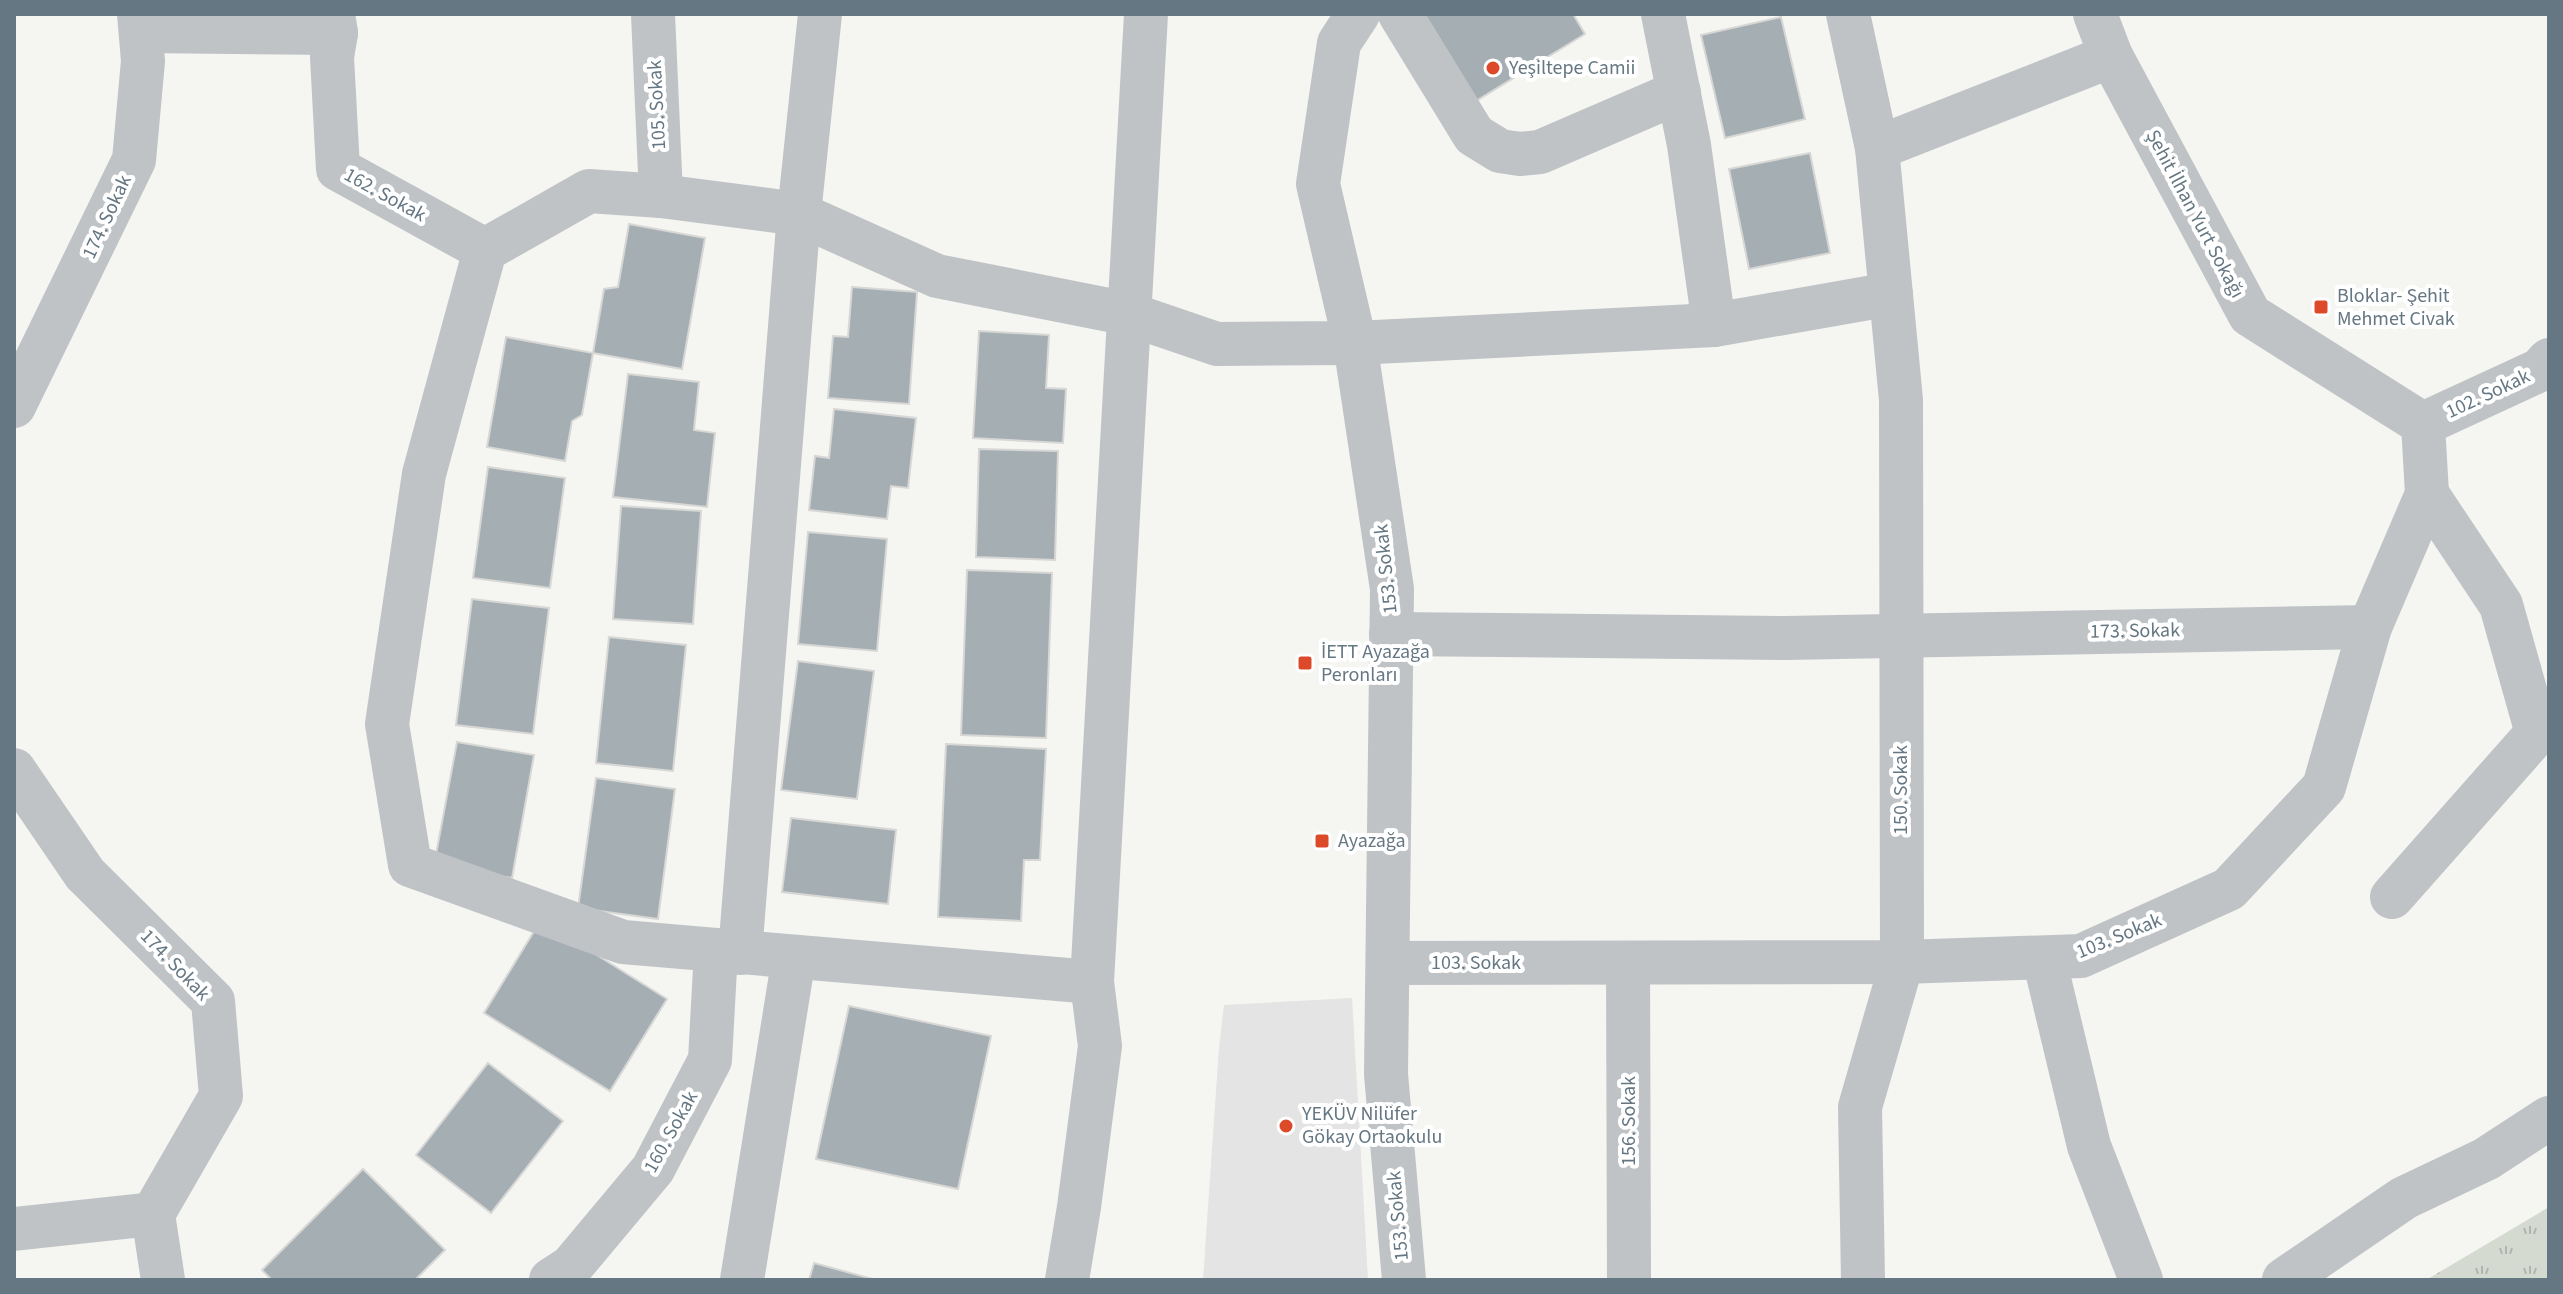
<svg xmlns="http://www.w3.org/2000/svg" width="2563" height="1294" font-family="'Source Sans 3',sans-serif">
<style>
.built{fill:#e3e4e3}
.park{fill:url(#park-tufts)}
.building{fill:#a5aeb3;stroke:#d7d7d5;stroke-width:2}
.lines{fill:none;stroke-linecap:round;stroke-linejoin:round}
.minor{stroke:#bfc3c6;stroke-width:44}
.poi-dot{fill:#dd4a2a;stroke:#fff;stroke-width:3}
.labels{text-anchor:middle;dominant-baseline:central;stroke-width:8;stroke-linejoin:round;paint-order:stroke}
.poi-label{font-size:20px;fill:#657782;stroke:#fff;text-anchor:start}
.street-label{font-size:20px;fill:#657782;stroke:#fff}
</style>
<defs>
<pattern id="park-tufts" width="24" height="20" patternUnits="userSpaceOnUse" patternTransform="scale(2)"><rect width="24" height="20" fill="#d5dad1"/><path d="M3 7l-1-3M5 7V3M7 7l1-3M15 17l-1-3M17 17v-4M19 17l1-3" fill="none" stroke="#b0b6af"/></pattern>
</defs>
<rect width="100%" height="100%" fill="#f5f5f2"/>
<path class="built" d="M 1352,998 L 1368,1280 L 1203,1280 L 1219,1048 L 1224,1005 Z"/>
<path class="park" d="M 2549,1207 L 2549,1280 L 2426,1280 Z"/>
<g class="building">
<path d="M 1423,14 L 1573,14 L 1585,34 L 1476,101 Z"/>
<path d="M 1781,17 L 1805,119 L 1725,138 L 1701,35 Z"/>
<path d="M 1810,153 L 1830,253 L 1749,269 L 1729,169 Z"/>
<path d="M 629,224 L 705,238 L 682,369 L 593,353 L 604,289 L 618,287 Z"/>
<path d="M 852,287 L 917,292 L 909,404 L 828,398 L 833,336 L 848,337 Z"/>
<path d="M 979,331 L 1049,335 L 1046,388 L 1066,389 L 1063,443 L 973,438 Z"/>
<path d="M 506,337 L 593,353 L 582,415 L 572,421 L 565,461 L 487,447 Z"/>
<path d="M 628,374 L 699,382 L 694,430 L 715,433 L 707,507 L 613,497 Z"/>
<path d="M 834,409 L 916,418 L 908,488 L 891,486 L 887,519 L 809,510 L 815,456 L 829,458 Z"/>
<path d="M 979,449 L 1058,451 L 1055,560 L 976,557 Z"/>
<path d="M 488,467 L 565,478 L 550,588 L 473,578 Z"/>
<path d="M 621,506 L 701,511 L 693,624 L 613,619 Z"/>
<path d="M 808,532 L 887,539 L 877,651 L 798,644 Z"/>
<path d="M 967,570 L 1052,573 L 1046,738 L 961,735 Z"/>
<path d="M 472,599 L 549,608 L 533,734 L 456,725 Z"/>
<path d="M 609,637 L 686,645 L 673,771 L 596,763 Z"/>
<path d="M 798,661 L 874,671 L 857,799 L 781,790 Z"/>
<path d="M 457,742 L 534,755 L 512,878 L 434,865 Z"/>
<path d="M 946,744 L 1046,749 L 1040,860 L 1024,860 L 1021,921 L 938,917 Z"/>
<path d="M 596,778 L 675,789 L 658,919 L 578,908 Z"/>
<path d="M 791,818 L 896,830 L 888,904 L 782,892 Z"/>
<path d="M 541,920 L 667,999 L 610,1091 L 484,1013 Z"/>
<path d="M 849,1006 L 991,1036 L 958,1189 L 816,1159 Z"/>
<path d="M 488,1063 L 563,1121 L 491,1213 L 416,1155 Z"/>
<path d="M 363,1169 L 445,1250 L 415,1280 L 272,1280 L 262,1270 Z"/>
<path d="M 814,1263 L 876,1280 L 809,1280 Z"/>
</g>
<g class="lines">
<g class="minor">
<path d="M 333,14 L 336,33 L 332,57 L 338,169 L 485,250"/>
<path d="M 653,14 L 661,196"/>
<path d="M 1358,14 L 1339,43 L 1318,184 L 1355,343 L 1392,589 L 1386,1074 L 1404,1280"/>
<path d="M 1400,14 L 1474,135 L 1500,151 L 1520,154 L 1540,152 L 1679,92"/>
<path d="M 1663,14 L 1689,145 L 1714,325"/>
<path d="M 1848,14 L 1877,148 L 1901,400 L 1902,962 L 1860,1107 L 1863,1280"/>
<path d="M 2095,14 L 2111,56 L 2250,315 L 2423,424"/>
<path d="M 141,31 L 336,33"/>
<path d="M 1877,148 L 2111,56"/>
<path d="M 14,406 L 134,160 L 143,61 L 139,14"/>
<path d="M 2423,424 L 2540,370 L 2549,360"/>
<path d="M 2427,494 L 2501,605 L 2537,733"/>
<path d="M 1391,634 L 1786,638 L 2370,627"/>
<path d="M 14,770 L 85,874 L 213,1001 L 221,1096 L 153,1214 L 163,1280"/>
<path d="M 2392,897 L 2537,733 L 2549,730"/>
<path d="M 740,953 L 799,214 L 820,14"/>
<path d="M 2044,958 L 2089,1146 L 2141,1280"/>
<path d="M 1388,963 L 1902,962 L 2081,956 L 2229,889 L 2324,787 L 2370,627 L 2427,494 L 2423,424"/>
<path d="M 1628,963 L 1629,1280"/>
<path d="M 1092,982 L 623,942 L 410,865 L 387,724 L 424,474 L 485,250 L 589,191 L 661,196 L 799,214 L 937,276 L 1129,314 L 1217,344 L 1355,343 L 1714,325 L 1891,294"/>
<path d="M 14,1229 L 153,1214"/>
<path d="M 551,1280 L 571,1267 L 653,1169 L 710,1060 L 716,950"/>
<path d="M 742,1280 L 794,957"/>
<path d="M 1067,1280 L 1079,1207 L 1100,1046 L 1092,982 L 1146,14"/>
<path d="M 2284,1280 L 2404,1198 L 2486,1159 L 2549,1118"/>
</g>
</g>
<g class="poi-dot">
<circle cx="1493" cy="68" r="8"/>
<rect x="2313" y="299" width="16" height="16" rx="4"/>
<rect x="1297" y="655" width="16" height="16" rx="4"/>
<rect x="1314" y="833" width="16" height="16" rx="4"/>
<circle cx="1286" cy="1126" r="8"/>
</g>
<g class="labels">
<g class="poi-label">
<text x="1509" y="68">Yeşiltepe Camii</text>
<text x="2337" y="296">Bloklar- Şehit<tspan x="2337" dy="23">Mehmet Civak</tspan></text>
<text x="1321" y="652">İETT Ayazağa<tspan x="1321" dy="23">Peronları</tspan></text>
<text x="1338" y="841">Ayazağa</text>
<text x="1302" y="1114">YEKÜV Nilüfer<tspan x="1302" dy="23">Gökay Ortaokulu</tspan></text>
</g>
<g class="street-label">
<text transform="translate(657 105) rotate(-93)">105. Sokak</text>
<text transform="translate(385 195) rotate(29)">162. Sokak</text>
<text transform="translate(2195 214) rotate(62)">Şehit İlhan Yurt Sokağı</text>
<text transform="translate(107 217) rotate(-65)">174. Sokak</text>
<text transform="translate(2488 394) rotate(-25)">102. Sokak</text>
<text transform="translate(1386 569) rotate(-96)">153. Sokak</text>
<text transform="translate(2135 631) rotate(-1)">173. Sokak</text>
<text transform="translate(1901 790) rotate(-90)">150. Sokak</text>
<text transform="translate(2119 936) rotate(-22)">103. Sokak</text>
<text x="1476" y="963">103. Sokak</text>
<text transform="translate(175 965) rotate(46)">174. Sokak</text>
<text transform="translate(1629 1121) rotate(-90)">156. Sokak</text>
<text transform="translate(671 1132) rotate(-61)">160. Sokak</text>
<text transform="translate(1398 1216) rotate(-95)">153. Sokak</text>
</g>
</g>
<rect width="2563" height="1294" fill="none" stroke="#657782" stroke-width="32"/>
</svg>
